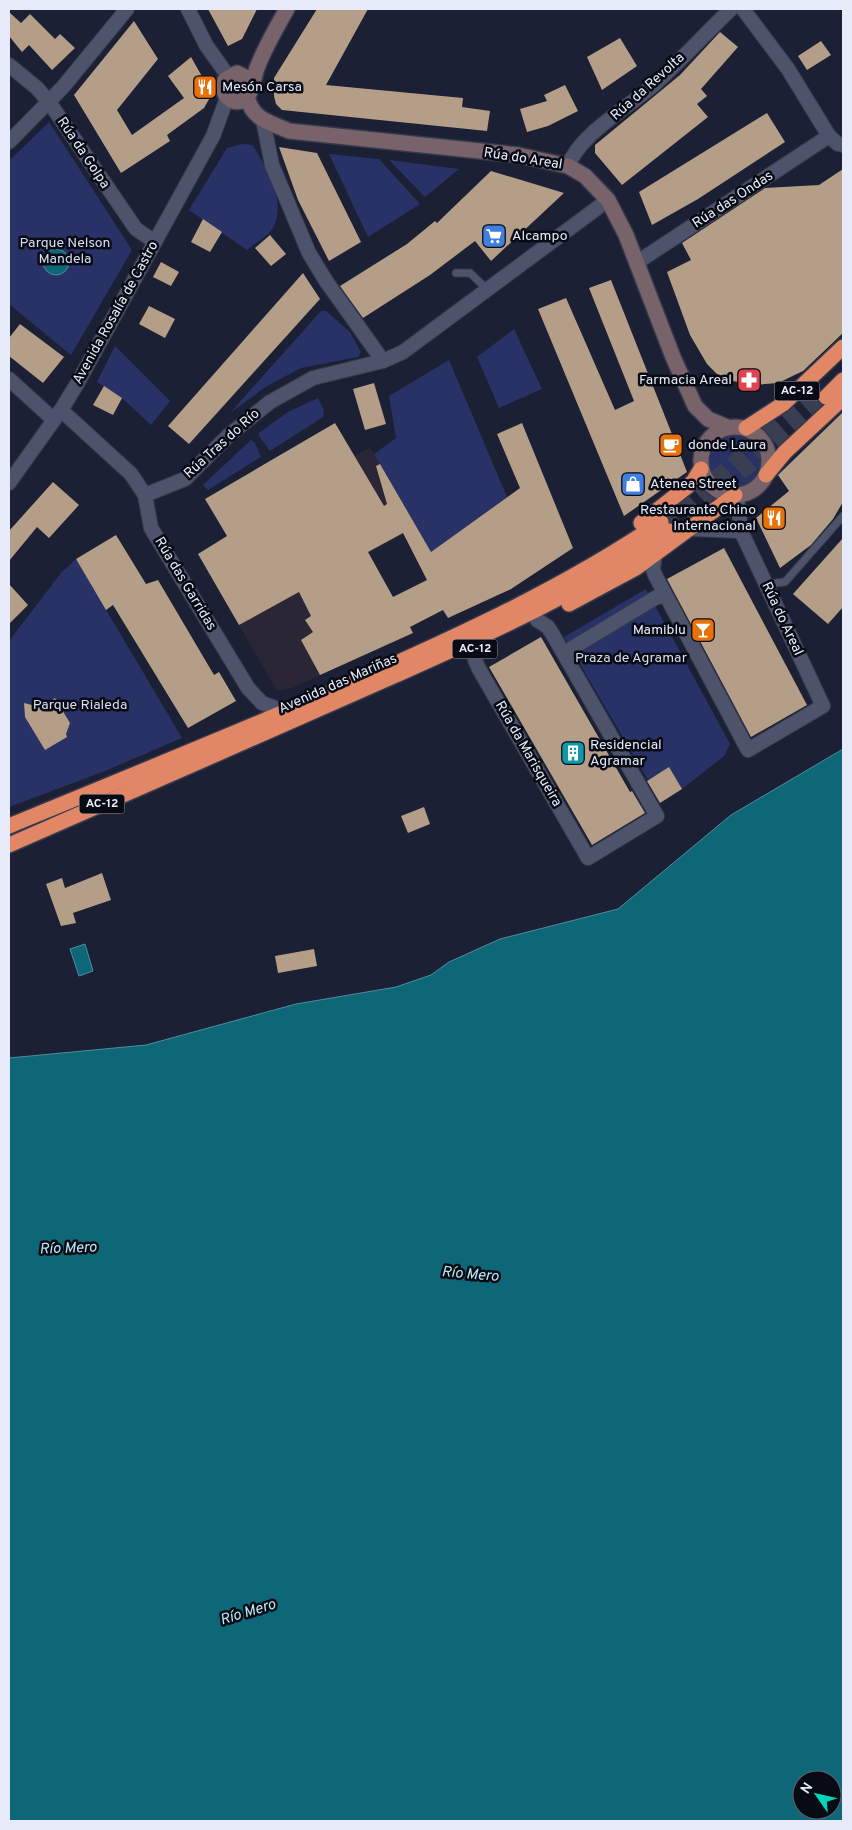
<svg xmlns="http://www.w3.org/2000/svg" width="852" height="1830" font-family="Overpass,sans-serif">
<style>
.industrial{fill:#2a2636}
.green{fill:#293266}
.water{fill:#0d6777;stroke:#4e8e9e;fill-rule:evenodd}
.building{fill:#b59e87;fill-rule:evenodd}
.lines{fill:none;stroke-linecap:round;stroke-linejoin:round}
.highway-tunnel{stroke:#393e52;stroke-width:15;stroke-dasharray:15 8;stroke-linecap:butt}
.lane-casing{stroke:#373a4d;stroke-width:9}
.street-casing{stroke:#373a4d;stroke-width:16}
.secondary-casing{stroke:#373a4d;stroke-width:18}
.highway-casing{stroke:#373a4d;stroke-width:18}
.lane{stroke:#4c536b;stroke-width:7}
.street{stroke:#4c536b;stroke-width:14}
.secondary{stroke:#79636a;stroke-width:15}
.highway{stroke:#e28766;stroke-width:15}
.labels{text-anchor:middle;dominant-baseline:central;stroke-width:5;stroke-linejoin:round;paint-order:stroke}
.shield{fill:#080a14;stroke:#a3a7b4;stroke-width:1}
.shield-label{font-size:12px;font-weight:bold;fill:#e6eaf9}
.poi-label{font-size:14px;fill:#e6eaf9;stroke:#080a14;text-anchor:start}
.street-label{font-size:14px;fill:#e6eaf9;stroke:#080a14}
.park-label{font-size:14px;fill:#d8ddf0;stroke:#080a14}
.water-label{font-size:15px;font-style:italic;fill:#bcecf8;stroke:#080a14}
</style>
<rect width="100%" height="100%" fill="#1b2035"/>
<path class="industrial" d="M 370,447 L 417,527 L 339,569 L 382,647 L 292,688 L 277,691 L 198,554 Z"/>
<g class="green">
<path d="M 49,122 L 132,250 L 71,355 L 9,304 L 9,161 Z"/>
<path d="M 242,144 L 253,145 C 266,169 286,198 274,226 C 270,235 254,244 247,250 L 189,210 L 227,148 Z"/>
<path d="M 329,154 L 379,159 L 420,204 L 368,237 Z"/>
<path d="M 389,160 L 459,169 L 425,197 Z"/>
<path d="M 321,311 L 326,311 L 350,332 L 361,352 L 358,357 L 301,368 L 267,386 L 230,413 Z"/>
<path d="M 514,329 L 542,389 L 499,408 L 477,357 Z"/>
<path d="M 115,346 L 170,401 L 151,425 L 122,398 L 97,382 Z"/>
<path d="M 449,360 L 507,497 L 431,552 L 374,454 L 396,438 L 389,396 Z"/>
<path d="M 318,398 L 324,410 L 323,417 L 270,451 L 259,436 L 259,433 L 288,412 Z"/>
<circle cx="735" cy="461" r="27"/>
<path d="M 251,440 L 255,443 L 261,457 L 208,490 L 203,485 Z"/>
<path d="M 76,559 L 182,738 L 105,771 L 9,807 L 9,641 L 61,573 Z"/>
<path d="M 646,589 L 730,744 L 724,756 L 682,789 L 669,768 L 648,780 L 564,637 Z"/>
</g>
<g class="water">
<circle cx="56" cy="262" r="13"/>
<path d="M 843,749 L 843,1821 L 9,1821 L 9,1058 L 146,1045 L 296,1004 L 396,987 L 431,975 L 449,962 L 500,939 L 618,909 L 731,815 ZM 802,1780 L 832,1780 L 832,1810 L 802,1810 Z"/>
<path d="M 85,944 L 93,971 L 79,976 L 70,949 Z"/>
</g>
<g class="building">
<path d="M 208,9 L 257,9 L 242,39 L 228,46 Z"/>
<path d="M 317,9 L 368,9 L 326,85 L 463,98 L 462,107 L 490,111 L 487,131 L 282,110 L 276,104 L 274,96 L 274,78 Z"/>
<path d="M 9,12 L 21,23 L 30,14 L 55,39 L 60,34 L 75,48 L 52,70 L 29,45 L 22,52 L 9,36 Z"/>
<path d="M 134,21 L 158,59 L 117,110 L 132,135 L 184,98 L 168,76 L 191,57 L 212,94 L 204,108 L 167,135 L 170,141 L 121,173 L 74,95 Z"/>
<path d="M 720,32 L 738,47 L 701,89 L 707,96 L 697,104 L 708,117 L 622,185 L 595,153 L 595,145 L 680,75 Z"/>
<path d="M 620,38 L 637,66 L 602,90 L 587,57 Z"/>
<path d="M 821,41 L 831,55 L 807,70 L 798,56 Z"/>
<path d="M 565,85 L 578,111 L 548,126 L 527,132 L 520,109 L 547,101 L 544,95 Z"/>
<path d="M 767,113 L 785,142 L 698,199 L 652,225 L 639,192 Z"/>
<path d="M 279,147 L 317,153 L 361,242 L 329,261 L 298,200 Z"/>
<path d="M 843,169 L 843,333 L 803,371 L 778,383 L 754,385 L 733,381 L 717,374 L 707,364 L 690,335 L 667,272 L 691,260 L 682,243 L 765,188 L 819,185 Z"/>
<path d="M 491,171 L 564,193 L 491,261 L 475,241 L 430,275 L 363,318 L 340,286 L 407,244 L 435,221 L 437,223 Z"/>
<path d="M 203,219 L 222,232 L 210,252 L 191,242 Z"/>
<path d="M 270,235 L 286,254 L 271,266 L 255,248 Z"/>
<path d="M 161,262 L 179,272 L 171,286 L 153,277 Z"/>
<path d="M 303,273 L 320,299 L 189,444 L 168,426 Z"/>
<path d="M 611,280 L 687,472 L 624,516 L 538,309 L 566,298 L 615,410 L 634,401 L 589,288 Z"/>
<path d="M 149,306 L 175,319 L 165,338 L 139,324 Z"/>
<path d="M 20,324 L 64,357 L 43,383 L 9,356 L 9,338 Z"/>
<path d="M 374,383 L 386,424 L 365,430 L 353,389 Z"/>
<path d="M 104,386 L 122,398 L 113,415 L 93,405 Z"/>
<path d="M 843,412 L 843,502 L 833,519 L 811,545 L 780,568 L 756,518 L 789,491 L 778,475 Z"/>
<path d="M 335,423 L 384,506 L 387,504 L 376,466 L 380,464 L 431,552 L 520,488 L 497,434 L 522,423 L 573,548 L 511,589 L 448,618 L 443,610 L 410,627 L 413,633 L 320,675 L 301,640 L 313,632 L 305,620 L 311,616 L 299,592 L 239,625 L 198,554 L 227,536 L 205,499 ZM 403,533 L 427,580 L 393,597 L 368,552 Z"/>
<path d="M 53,482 L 79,505 L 49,538 L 37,527 L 9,561 L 9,531 Z"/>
<path d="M 116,535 L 146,584 L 158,580 L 214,675 L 219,672 L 236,701 L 188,728 L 113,605 L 106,610 L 76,559 Z"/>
<path d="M 843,538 L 843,607 L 828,624 L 793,594 Z"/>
<path d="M 724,548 L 807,705 L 751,737 L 667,579 Z"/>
<path d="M 9,584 L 28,605 L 9,624 Z"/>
<path d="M 541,637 L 630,792 L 632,791 L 645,813 L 592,845 L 489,667 Z"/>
<path d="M 55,698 L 70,723 L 66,734 L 67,737 L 45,750 L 25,717 L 24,703 L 40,707 Z"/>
<path d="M 669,767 L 682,789 L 660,803 L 647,781 Z"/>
<path d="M 424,807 L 430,824 L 408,833 L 401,816 Z"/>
<path d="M 102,873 L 111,900 L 73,913 L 76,923 L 61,926 L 46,884 L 62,878 L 65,888 Z"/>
<path d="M 314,949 L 317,966 L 278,973 L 275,956 Z"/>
</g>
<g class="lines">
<g class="highway-tunnel">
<path d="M 661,522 L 722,473 L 815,387"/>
<path d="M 669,531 L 754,462 L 826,397"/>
</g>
<g class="lane-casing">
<g id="lane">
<path d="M 456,273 L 470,273 L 488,290"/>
<path d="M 766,584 L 785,582 L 843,516"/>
</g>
</g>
<g class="street-casing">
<g id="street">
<path d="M 188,9 L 206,45 L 228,76"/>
<path d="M 743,9 L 788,69 L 829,136 L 838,144 L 843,145"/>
<path d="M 9,65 L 37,88 L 49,102 L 136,229 L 155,242"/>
<path d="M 263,120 L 272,165 L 309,253 L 326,281 L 383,361"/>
<path d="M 9,142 L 63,87 L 127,9"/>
<path d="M 568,166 C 581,132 630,107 657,82 C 682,59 706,33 731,9"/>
<path d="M 636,263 L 829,136"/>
<path d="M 9,379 L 54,420"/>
<path d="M 61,410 L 131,474 L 145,495 L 151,528 L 248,688 L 262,703 L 278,709"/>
<path d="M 9,483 L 61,410 L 77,384 L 213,136 L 227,98"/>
<path d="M 145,495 L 185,479 L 229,435 L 270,402 L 313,378 L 383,361 L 403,352 L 608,200"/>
<path d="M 691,529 L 741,531"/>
<path d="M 655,555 L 653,569 L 655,575 L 748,750 L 823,706 L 741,531 L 737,495"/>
<path d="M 476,649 L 475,660 L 479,669 L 588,858 L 657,816 L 553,635 L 548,627 L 537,620"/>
<path d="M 564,653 L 655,598 L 665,595"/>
</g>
</g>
<g class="secondary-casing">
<g id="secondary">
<path d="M 251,86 L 247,78 L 237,73 L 225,80 C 218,94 235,110 247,97 C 253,90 254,76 257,68 C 265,47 276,28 287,9"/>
<path d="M 247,97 C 253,120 269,122 289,131 L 518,155 L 568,166 L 585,176 L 608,200 L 626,235 L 673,357 L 695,406 L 708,419 L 727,427"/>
<circle cx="735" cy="461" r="34"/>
</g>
</g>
<g class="highway-casing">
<g id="highway">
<path d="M 826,397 L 843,380"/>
<path d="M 746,428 L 783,404 L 843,347"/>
<path d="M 766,475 L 785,452 L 843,398"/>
<path d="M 641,523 L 693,482 L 701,469"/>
<path d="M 569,604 L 636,568 L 735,495"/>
<path d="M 9,826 C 123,779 237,733 350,684 C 458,636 564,588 661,522"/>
<path d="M 9,845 C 138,788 267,733 396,675 C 490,633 585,591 669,531"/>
</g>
</g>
<use href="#lane" class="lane"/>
<use href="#street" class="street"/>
<use href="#secondary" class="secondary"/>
<use href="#highway" class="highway"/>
</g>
<defs>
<g id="restaurant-square" transform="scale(1.25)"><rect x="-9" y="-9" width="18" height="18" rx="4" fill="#e8710a" stroke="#080a14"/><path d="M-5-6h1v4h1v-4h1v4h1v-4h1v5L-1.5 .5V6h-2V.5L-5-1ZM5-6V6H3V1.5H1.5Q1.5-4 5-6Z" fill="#fff"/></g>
<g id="supermarket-square" transform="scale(1.25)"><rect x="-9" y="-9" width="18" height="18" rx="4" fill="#3f7fe0" stroke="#080a14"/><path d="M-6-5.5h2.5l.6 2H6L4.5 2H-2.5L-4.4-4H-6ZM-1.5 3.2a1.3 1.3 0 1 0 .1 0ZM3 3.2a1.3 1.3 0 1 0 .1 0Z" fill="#fff"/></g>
<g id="pharmacy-square" transform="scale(1.25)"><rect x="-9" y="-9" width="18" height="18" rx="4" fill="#e0444e" stroke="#080a14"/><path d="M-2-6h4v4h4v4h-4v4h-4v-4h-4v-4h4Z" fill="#fff"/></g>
<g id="cafe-square" transform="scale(1.25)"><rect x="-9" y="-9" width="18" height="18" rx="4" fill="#e8710a" stroke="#080a14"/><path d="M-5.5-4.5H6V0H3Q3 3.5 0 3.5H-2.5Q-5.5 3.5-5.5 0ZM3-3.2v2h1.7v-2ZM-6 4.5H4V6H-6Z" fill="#fff"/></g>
<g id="shop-square" transform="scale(1.25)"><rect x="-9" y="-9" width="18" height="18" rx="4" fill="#3f7fe0" stroke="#080a14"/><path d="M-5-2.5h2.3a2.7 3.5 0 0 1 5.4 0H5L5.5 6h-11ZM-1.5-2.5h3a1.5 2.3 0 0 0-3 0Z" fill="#fff"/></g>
<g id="bar-square" transform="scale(1.25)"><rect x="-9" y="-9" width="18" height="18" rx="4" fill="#e8710a" stroke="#080a14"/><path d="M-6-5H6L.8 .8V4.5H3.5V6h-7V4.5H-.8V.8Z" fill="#fff"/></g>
<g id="building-square" transform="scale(1.25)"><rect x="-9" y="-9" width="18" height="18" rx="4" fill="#0f9aa8" stroke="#080a14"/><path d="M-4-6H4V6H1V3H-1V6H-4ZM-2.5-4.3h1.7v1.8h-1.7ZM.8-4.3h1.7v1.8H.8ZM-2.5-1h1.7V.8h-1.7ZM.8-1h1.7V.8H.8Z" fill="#fff"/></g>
</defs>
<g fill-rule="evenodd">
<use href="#restaurant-square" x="205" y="87"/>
<use href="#supermarket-square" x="494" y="236"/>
<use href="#pharmacy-square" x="749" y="380"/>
<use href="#cafe-square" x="671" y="445"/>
<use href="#shop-square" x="633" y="484"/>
<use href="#restaurant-square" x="774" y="518"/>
<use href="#bar-square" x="703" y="630"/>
<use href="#building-square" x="573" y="753"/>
</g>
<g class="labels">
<g class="shield">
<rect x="774.5" y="381.5" width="45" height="19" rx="4"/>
<rect x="452.5" y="639.5" width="45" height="19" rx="4"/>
<rect x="79.5" y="794.5" width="45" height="19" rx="4"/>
</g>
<g class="shield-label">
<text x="797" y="391">AC-12</text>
<text x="475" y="649">AC-12</text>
<text x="102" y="804">AC-12</text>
</g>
<g class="poi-label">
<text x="222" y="87">Mesón Carsa</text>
<text x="512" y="236">Alcampo</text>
<text x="732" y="380" text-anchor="end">Farmacia Areal</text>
<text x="688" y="445">donde Laura</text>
<text x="650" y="484">Atenea Street</text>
<text x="756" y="510" text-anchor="end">Restaurante Chino<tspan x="756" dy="16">Internacional</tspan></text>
<text x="686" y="630" text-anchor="end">Mamiblu</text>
<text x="590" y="745">Residencial<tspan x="590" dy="16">Agramar</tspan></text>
</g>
<g class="street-label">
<text transform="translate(648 87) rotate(-42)">Rúa da Revolta</text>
<text transform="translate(83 153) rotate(56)">Rúa da Golpa</text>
<text transform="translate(523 159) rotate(9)">Rúa do Areal</text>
<text transform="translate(733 200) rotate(-33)">Rúa das Ondas</text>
<text transform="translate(116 313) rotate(-61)">Avenida Rosalía de Castro</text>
<text transform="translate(222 444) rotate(-42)">Rúa Tras do Río</text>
<text transform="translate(185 584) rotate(59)">Rúa das Garridas</text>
<text transform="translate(782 619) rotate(65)">Rúa do Areal</text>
<text transform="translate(338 684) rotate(-24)">Avenida das Mariñas</text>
<text transform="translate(528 754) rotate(60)">Rúa da Marisqueira</text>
</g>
<g class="park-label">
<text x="65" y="243">Parque Nelson<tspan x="65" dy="16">Mandela</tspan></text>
<text x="631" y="658">Praza de Agramar</text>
<text x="80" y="705">Parque Rialeda</text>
</g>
<g class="water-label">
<text transform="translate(68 1249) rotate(-2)">Río Mero</text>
<text transform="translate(470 1275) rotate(5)">Río Mero</text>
<text transform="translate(248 1613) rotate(-17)">Río Mero</text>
</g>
</g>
<rect width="852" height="1830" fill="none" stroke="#e6eaf9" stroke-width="20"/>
<g transform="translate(817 1795) rotate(304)"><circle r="24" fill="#080a14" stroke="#616470"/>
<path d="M0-4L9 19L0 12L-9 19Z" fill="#00d5b7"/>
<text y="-8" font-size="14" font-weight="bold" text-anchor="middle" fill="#e6eaf9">N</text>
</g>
</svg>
